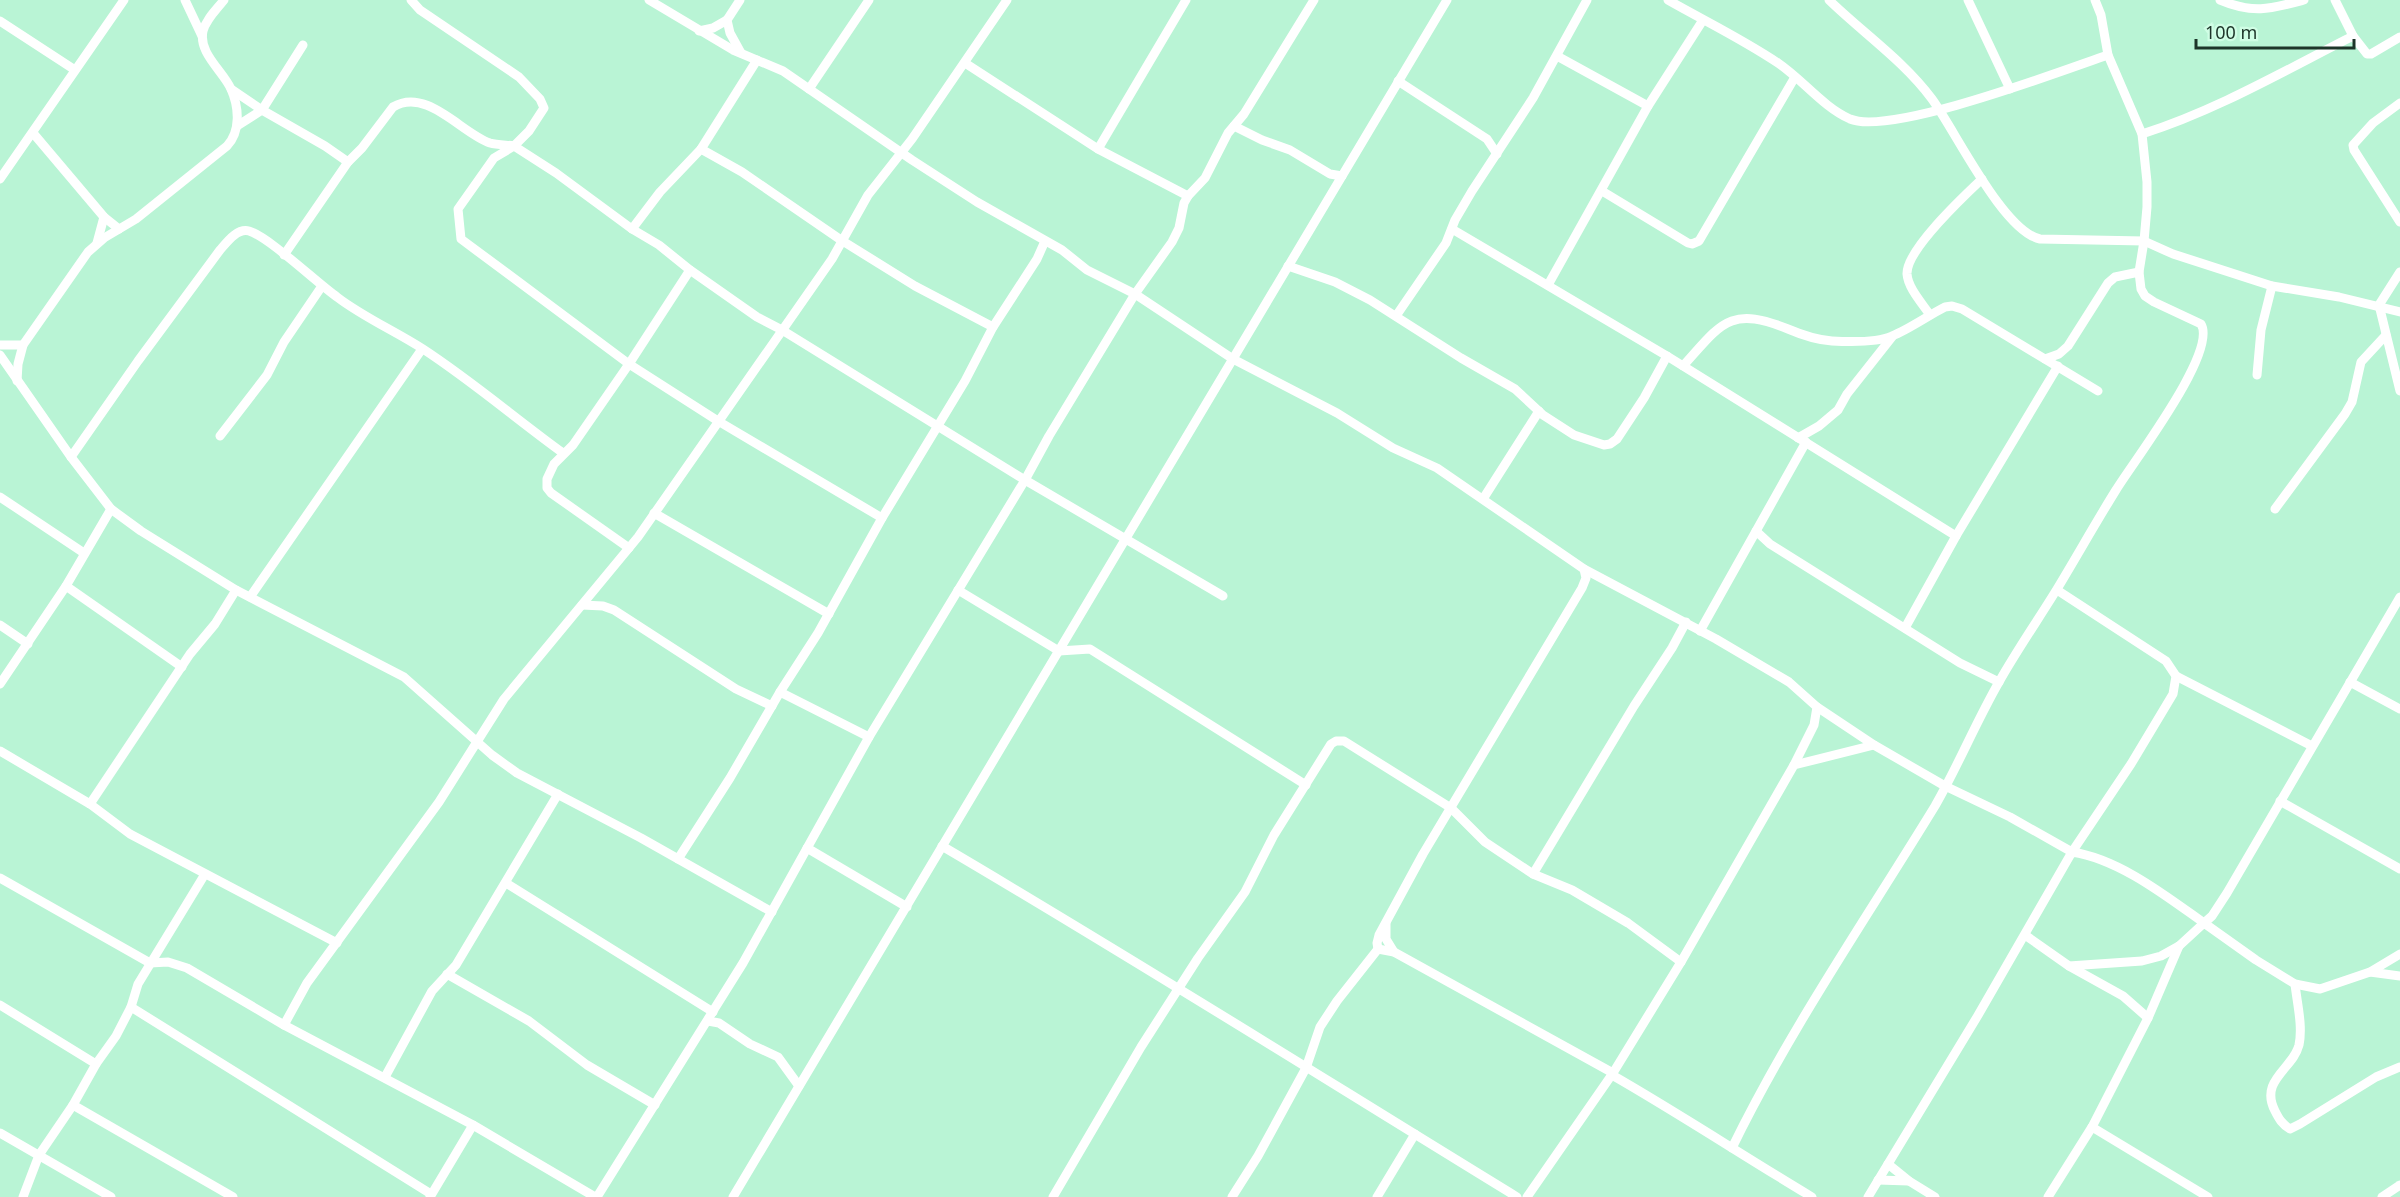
<svg xmlns="http://www.w3.org/2000/svg" width="2400" height="1197" font-family="'Noto Sans',sans-serif">
<style>
.lines{fill:none;stroke-linecap:round;stroke-linejoin:round}
.minor{stroke:#fff;stroke-width:9}
</style>
<rect width="100%" height="100%" fill="#b9f4d5"/>
<g class="lines">
<g class="minor">
<path d="M 185,0 L 202,36"/>
<path d="M 411,0 L 420,10 L 519,77 L 540,99 L 544,108 L 529,131 L 514,146 L 556,173 L 632,229 L 659,245 L 690,270 L 757,317 L 782,330 L 1025,480 L 1223,596"/>
<path d="M 649,0 L 733,50 L 783,71 L 912,160 L 977,202 L 1062,250 L 1087,270 L 1135,294 L 1233,359 L 1337,413 L 1393,448 L 1437,468 L 1584,569 L 1716,639 L 1789,682 L 1817,707 L 1814,725 L 1794,765"/>
<path d="M 740,0 L 727,20 L 730,33 L 741,53"/>
<path d="M 1668,0 C 1705,21 1744,40 1778,63 C 1803,80 1823,107 1850,119 C 1891,136 2061,71 2108,55"/>
<path d="M 1829,0 C 1863,33 1904,61 1932,99 C 1956,132 2003,231 2040,239 L 2144,241 L 2173,254 L 2272,286 L 2339,297 L 2400,312"/>
<path d="M 1968,0 L 2010,89"/>
<path d="M 2220,0 C 2253,14 2270,9 2304,0"/>
<path d="M 2335,0 L 2353,36 L 2367,54 L 2371,54 L 2400,37"/>
<path d="M 0,21 L 75,70"/>
<path d="M 699,31 L 713,28 L 727,20"/>
<path d="M 1557,56 L 1648,106"/>
<path d="M 965,63 L 1098,149 L 1188,196"/>
<path d="M 1398,81 L 1487,139 L 1497,154"/>
<path d="M 231,89 L 262,110 L 325,146 L 348,162"/>
<path d="M 809,89 L 869,0"/>
<path d="M 2400,103 L 2373,123 L 2353,145 L 2354,150 L 2400,222"/>
<path d="M 237,126 L 262,110 L 303,45"/>
<path d="M 1234,126 L 1262,140 L 1290,150 L 1330,174 L 1342,176"/>
<path d="M 33,133 L 104,217 L 119,229"/>
<path d="M 2142,134 C 2215,111 2284,71 2353,36"/>
<path d="M 514,146 L 494,158 L 458,209 L 461,239 L 629,364 L 718,421 L 882,518"/>
<path d="M 701,149 L 757,60"/>
<path d="M 1098,149 L 1186,0"/>
<path d="M 0,179 L 124,0"/>
<path d="M 1602,191 L 1688,243 L 1692,244 L 1699,241 L 1795,77"/>
<path d="M 632,229 L 660,192 L 701,149 L 742,172 L 841,240 L 915,286 L 993,327"/>
<path d="M 1452,229 L 1667,356 L 1956,536"/>
<path d="M 97,243 L 104,217"/>
<path d="M 284,255 L 348,162 L 362,148 L 393,107 C 427,87 461,133 490,143 C 497,145 507,145 514,146"/>
<path d="M 1288,266 L 1335,282 L 1370,300 L 1461,358 L 1515,389 L 1543,415 L 1574,435 L 1604,445 L 1610,444 L 1617,439 L 1644,398 L 1667,356"/>
<path d="M 2400,272 L 2379,305 L 2400,391"/>
<path d="M 1548,285 L 1648,106 L 1703,20"/>
<path d="M 1930,315 C 1922,303 1908,288 1907,274 C 1906,250 1964,196 1982,179"/>
<path d="M 1396,316 L 1446,243 L 1455,220 L 1472,191 L 1533,98 L 1587,0"/>
<path d="M 0,345 L 23,345"/>
<path d="M 0,355 L 71,457 L 111,509 L 141,531 L 236,590 L 404,677 L 492,755 L 517,773 L 641,838 L 772,912"/>
<path d="M 2045,359 L 2059,354 L 2068,346 L 2108,283 L 2115,277 L 2139,272"/>
<path d="M 1683,366 C 1721,324 1729,305 1788,329 C 1802,335 1817,340 1832,341 C 1850,342 1876,343 1892,336 C 1908,330 1929,315 1945,307 L 1952,306 L 1962,309 L 2098,391"/>
<path d="M 2257,375 L 2261,330 L 2272,286"/>
<path d="M 17,381 L 18,364 L 23,345 L 88,252 L 104,238 L 136,219 L 227,146 C 241,131 239,107 231,89 C 223,71 198,53 203,31 C 206,19 217,9 224,0"/>
<path d="M 220,436 L 267,375 L 284,342 L 322,286"/>
<path d="M 1798,438 L 1819,426 L 1838,410 L 1847,394 L 1892,337"/>
<path d="M 71,457 L 138,361 L 220,250 C 227,242 237,228 249,231 C 269,237 317,283 337,297 C 363,317 395,331 423,349 C 472,381 516,419 563,453"/>
<path d="M 0,497 L 84,553"/>
<path d="M 1483,499 L 1539,411"/>
<path d="M 2275,509 L 2345,414 L 2352,402 L 2361,362 L 2386,335"/>
<path d="M 654,513 L 829,614"/>
<path d="M 1756,531 L 1770,544 L 1960,663 L 1999,682"/>
<path d="M 629,548 L 551,493 L 547,488 L 547,479 L 554,464 L 573,445 L 629,364 L 690,270"/>
<path d="M 66,586 L 182,667"/>
<path d="M 958,590 L 1059,651 L 1090,649 L 1306,785"/>
<path d="M 250,597 L 422,349"/>
<path d="M 582,605 L 603,606 L 614,610 L 736,689 L 772,706"/>
<path d="M 0,625 L 28,644"/>
<path d="M 1905,628 L 1956,536 L 2058,366"/>
<path d="M 1700,631 L 1806,442"/>
<path d="M 2176,676 L 2312,746"/>
<path d="M 2350,682 L 2400,709"/>
<path d="M 0,684 L 66,586 L 111,509"/>
<path d="M 780,692 L 869,737"/>
<path d="M 1817,707 L 1874,745 L 1945,786 L 2010,817 L 2072,852 L 2131,764 L 2173,694 L 2176,676 L 2166,661 L 2057,590"/>
<path d="M 0,751 L 90,804 L 130,834 L 337,943"/>
<path d="M 2280,801 L 2400,869"/>
<path d="M 90,804 L 190,654 L 215,624 L 236,590"/>
<path d="M 942,846 C 1136,960 1326,1080 1517,1197"/>
<path d="M 807,848 L 907,907"/>
<path d="M 678,859 L 730,778 L 780,692 L 818,633 L 882,518 L 965,381 L 993,327 L 1037,259 L 1045,241"/>
<path d="M 1533,874 L 1634,706 L 1672,648 L 1686,622"/>
<path d="M 0,878 L 150,963 L 168,962 L 187,968 L 284,1025 L 473,1125 L 595,1197"/>
<path d="M 506,883 L 713,1012"/>
<path d="M 1386,924 L 1386,939 L 1394,952"/>
<path d="M 2025,935 L 2069,966 L 2142,961 L 2161,956 L 2179,946 L 2204,923 L 2256,960 L 2295,984 L 2320,989 L 2370,972 L 2400,954"/>
<path d="M 1378,949 L 1377,943 L 1379,935 L 1423,854 L 1582,588 L 1586,578 L 1584,569"/>
<path d="M 2069,966 L 2123,996 L 2148,1018"/>
<path d="M 2370,972 L 2400,976"/>
<path d="M 447,974 L 529,1021 L 587,1065 L 655,1105"/>
<path d="M 2295,984 C 2297,1003 2303,1026 2299,1045 C 2293,1069 2259,1080 2275,1111 C 2279,1119 2282,1124 2290,1129 L 2300,1124 L 2376,1077 L 2400,1067"/>
<path d="M 0,1005 L 96,1064"/>
<path d="M 131,1007 L 431,1194"/>
<path d="M 708,1021 L 719,1023 L 750,1044 L 778,1057 L 799,1086"/>
<path d="M 284,1025 L 307,983 L 439,802 L 504,699 L 638,537 L 832,259 L 868,195 L 912,139 L 1007,0"/>
<path d="M 1612,1075 C 1680,1114 1745,1157 1812,1197"/>
<path d="M 385,1077 L 432,991 L 456,965 L 558,794"/>
<path d="M 73,1105 L 233,1197"/>
<path d="M 2092,1127 L 2208,1197"/>
<path d="M 0,1133 L 111,1197"/>
<path d="M 1732,1148 C 1790,1029 1866,919 1935,806 C 1958,766 1976,722 1999,682 C 2017,650 2038,620 2057,589 C 2077,556 2096,522 2116,490 C 2133,462 2218,352 2201,324 L 2154,302 L 2145,296 L 2141,289 L 2139,272 L 2144,241 L 2147,207 L 2147,182 L 2142,134 L 2108,55 L 2101,15 L 2095,0"/>
<path d="M 1888,1164 L 1909,1181 L 1935,1197"/>
<path d="M 1878,1180 L 1909,1181"/>
<path d="M 23,1197 L 39,1155 L 73,1105 L 96,1064 L 116,1036 L 131,1007 L 138,984 L 205,874"/>
<path d="M 430,1197 L 473,1125"/>
<path d="M 597,1197 L 743,963 L 869,737 L 1025,480 L 1049,436 L 1135,294 L 1172,242 L 1179,228 L 1184,203 L 1188,196 L 1205,178 L 1228,133 L 1244,114 L 1314,0"/>
<path d="M 733,1197 L 1447,0"/>
<path d="M 1053,1197 L 1141,1047 L 1198,958 L 1245,892 L 1274,835 L 1331,744 L 1336,741 L 1344,741 L 1451,808 L 1485,842 L 1533,874 L 1572,890 L 1628,923 L 1681,962"/>
<path d="M 1232,1197 L 1258,1156 L 1306,1068 L 1320,1027 L 1337,1001 L 1378,949 L 1394,952 L 1613,1073"/>
<path d="M 1377,1197 L 1415,1134"/>
<path d="M 1527,1197 L 1613,1073 L 1681,962 L 1794,765 L 1874,745"/>
<path d="M 1868,1197 L 1977,1017 L 2072,852 C 2119,859 2166,896 2204,923 L 2212,916 L 2227,893 L 2400,597"/>
<path d="M 2048,1197 L 2092,1127 L 2148,1018 L 2179,946"/>
<path d="M 2382,1197 L 2400,1185"/>
</g>
</g>
<path d="M2196 39v9h158v-9" fill="none" stroke="#1d3529" stroke-width="3"/>
<text x="2205" y="39" font-size="18" fill="#1d3529" stroke="#d0fee5" stroke-width="4.5" paint-order="stroke">100 m</text>
</svg>
